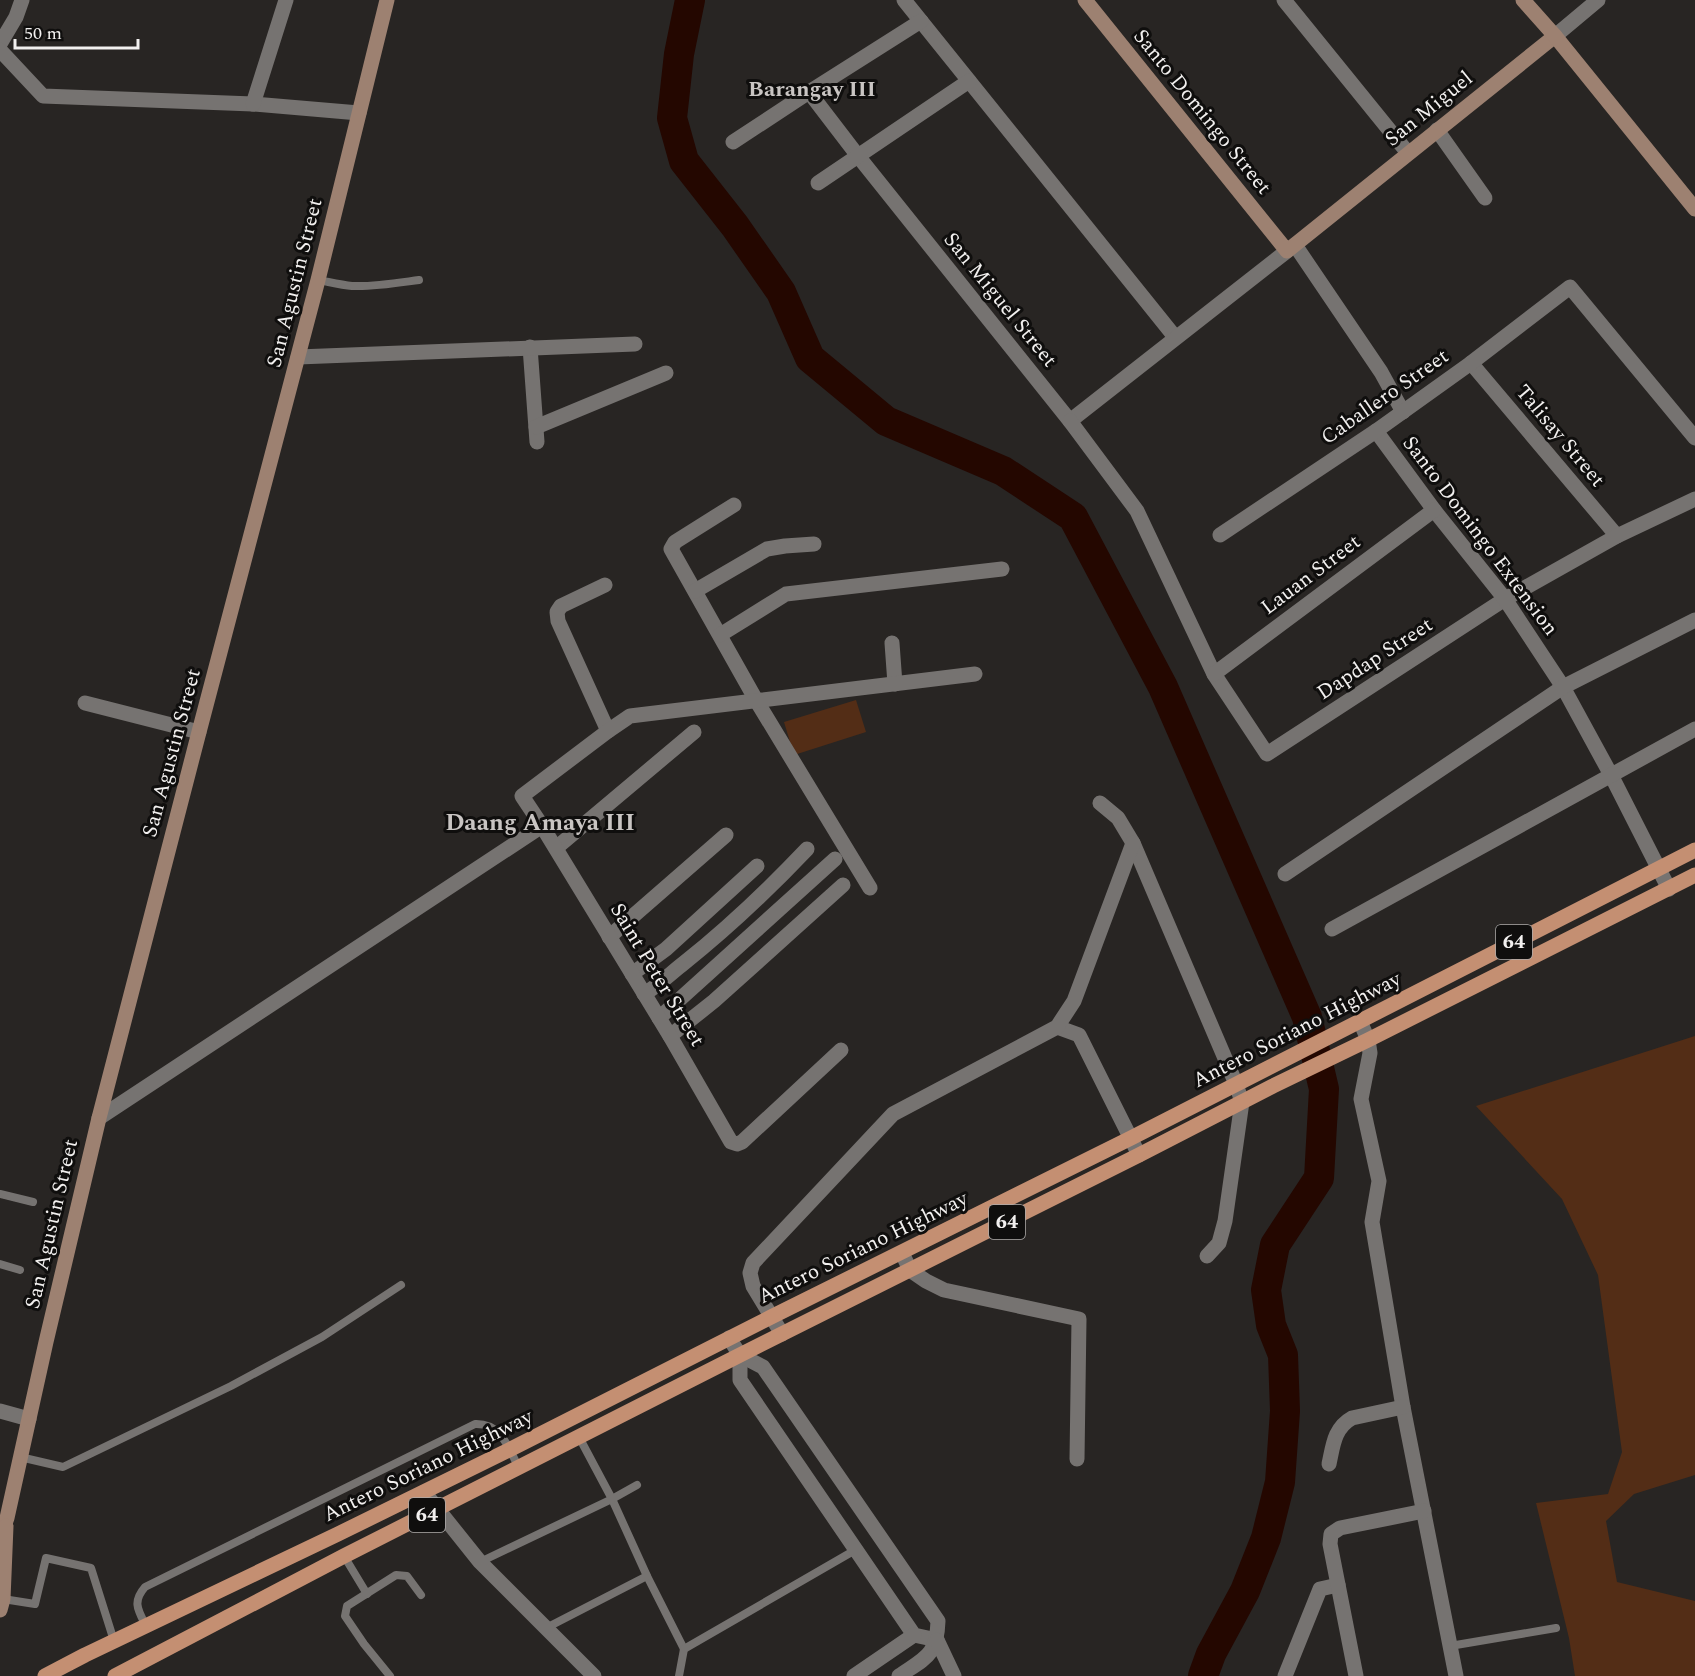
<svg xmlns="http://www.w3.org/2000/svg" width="1695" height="1676" font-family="Spectral,serif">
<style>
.green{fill:#532d16}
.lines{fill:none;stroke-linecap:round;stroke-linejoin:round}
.river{stroke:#240700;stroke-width:30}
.lane{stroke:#767371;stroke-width:8}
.street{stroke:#767371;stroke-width:15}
.secondary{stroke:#9d8171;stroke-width:15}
.primary{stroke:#c48f72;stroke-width:15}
.labels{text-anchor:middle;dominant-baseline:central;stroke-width:6;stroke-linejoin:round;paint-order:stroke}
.shield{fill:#0f0e0d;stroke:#aeacab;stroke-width:1.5}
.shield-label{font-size:20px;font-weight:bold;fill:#f2f0ef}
.street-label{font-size:21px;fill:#f2f0ef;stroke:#0f0e0d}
.neighbourhood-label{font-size:22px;font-weight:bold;fill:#c9c5c3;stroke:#0f0e0d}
.quarter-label{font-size:24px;font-weight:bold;fill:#c9c5c3;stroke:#0f0e0d}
</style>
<rect width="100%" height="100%" fill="#282523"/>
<g class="green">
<path d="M 856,700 L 866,732 L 794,755 L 784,722 Z"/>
<path d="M 1695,1036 L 1695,1475 L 1634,1494 L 1606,1521 L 1617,1582 L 1695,1601 L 1695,1676 L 1575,1676 L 1569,1638 L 1536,1503 L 1608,1494 L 1622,1452 L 1598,1275 L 1562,1199 L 1476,1106 Z"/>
</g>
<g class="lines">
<path class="river" d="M 690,0 L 679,54 L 672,118 L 684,161 L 735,226 L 781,292 L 810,358 L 886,421 L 1003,471 L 1073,517 L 1163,687 L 1307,1017 L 1324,1089 L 1319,1178 L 1275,1245 L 1266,1290 L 1271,1325 L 1283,1355 L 1285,1411 L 1280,1482 L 1266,1538 L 1245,1591 L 1211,1654 L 1203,1676"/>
<g class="lane">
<path d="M 318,280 C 329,282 341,285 352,286 C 374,287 397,283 419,280"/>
<path d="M 0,1194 L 33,1202"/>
<path d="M 0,1264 L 20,1270"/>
<path d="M 579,1437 L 612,1499 L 647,1576 L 684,1649"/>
<path d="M 20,1457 L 63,1467 L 231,1386 L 322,1337 L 401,1285"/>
<path d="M 344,1556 L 367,1594"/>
<path d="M 480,1562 L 612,1499 L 637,1485"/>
<path d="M 3,1599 L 35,1604 L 46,1558 L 91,1568 L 114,1641"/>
<path d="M 146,1626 C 138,1610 132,1602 145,1587 L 475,1424 C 502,1423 508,1448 519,1468"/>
<path d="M 546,1628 L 647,1576"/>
<path d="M 1450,1646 L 1556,1628"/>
<path d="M 390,1676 L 364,1644 L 345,1616 L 347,1606 L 396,1575 L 407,1576 L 421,1595"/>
<path d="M 679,1676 L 684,1649 L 857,1549"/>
</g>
<g class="street">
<path d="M 904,0 L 1175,337"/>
<path d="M 1284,0 L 1408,153"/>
<path d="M 921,21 L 809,92 L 858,156 L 1070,421 L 1287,251"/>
<path d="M 1555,36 L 1598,0"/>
<path d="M 0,44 L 16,17 L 22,0"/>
<path d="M 0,50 L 43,96 L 253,104 L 359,113"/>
<path d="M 253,104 L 286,0"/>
<path d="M 1437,130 L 1485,198"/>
<path d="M 733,142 L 809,92"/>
<path d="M 818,183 L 969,81"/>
<path d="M 1295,245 L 1381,372 L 1403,412"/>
<path d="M 530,347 L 537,442"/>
<path d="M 298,357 L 635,344"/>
<path d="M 1471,363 L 1617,536"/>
<path d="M 1070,421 L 1137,511 L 1214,674 L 1267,754 L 1505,599 L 1617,536 L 1695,499"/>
<path d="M 536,427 L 666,373"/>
<path d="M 1376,431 L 1434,510 L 1505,599 L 1563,687 L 1611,775 L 1669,889"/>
<path d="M 734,505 L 675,542 L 671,549 L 756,700 L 870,888"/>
<path d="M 1220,535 L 1376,431 L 1471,363 L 1570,287 L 1695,438"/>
<path d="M 605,585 L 561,606 L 557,612 L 558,621 L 608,731"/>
<path d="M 695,591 L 767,549 L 785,546 L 814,544"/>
<path d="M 720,635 L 786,594 L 1002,569"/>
<path d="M 892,643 L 895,684"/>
<path d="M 1214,674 L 1434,510"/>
<path d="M 85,703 L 199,732"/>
<path d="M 1100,803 L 1118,818 L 1133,843 L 1236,1084 L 1242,1102 L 1225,1221 L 1219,1243 L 1207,1256"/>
<path d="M 556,848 L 694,732"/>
<path d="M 1285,874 L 1563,687 L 1695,620"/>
<path d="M 1332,929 L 1695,729"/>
<path d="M 609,937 L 726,835"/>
<path d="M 632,974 L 666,949 L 757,866"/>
<path d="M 644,994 C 659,985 671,973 684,963 C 728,928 769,889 807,849"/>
<path d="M 659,1018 L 835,859"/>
<path d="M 1360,1021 L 1368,1040 L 1370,1053 L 1361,1099 L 1379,1181 L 1372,1222 L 1403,1407 L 1456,1676"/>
<path d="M 1057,1027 L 1079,1035 L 1139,1155"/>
<path d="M 670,1036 L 714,1001 L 843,885"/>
<path d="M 841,1050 L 742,1142 L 737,1144 L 731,1142 L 670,1036 L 542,826 L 522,796 L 608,731 L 630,716 L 975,674"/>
<path d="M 99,1118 L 542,826"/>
<path d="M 902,1253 L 910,1270 L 926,1281 L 944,1290 L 1079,1319 L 1077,1459"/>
<path d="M 782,1334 L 753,1286 L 750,1273 L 753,1263 L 893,1114 L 1057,1027 L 1074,1001 L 1133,843"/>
<path d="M 729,1338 L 740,1355 L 740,1380 L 914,1635 L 937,1640"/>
<path d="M 740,1355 L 763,1367 L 938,1621 C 937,1656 925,1658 899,1676"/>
<path d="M 0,1411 L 29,1419"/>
<path d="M 1329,1464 C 1333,1446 1334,1428 1352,1418 L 1403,1407"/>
<path d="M 424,1492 L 480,1562 L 594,1676"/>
<path d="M 937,1640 L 954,1676"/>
<path d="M 854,1676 L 914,1635"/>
<path d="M 1285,1676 L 1320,1589 L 1338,1585"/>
<path d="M 1356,1676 L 1330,1544 L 1331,1534 L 1340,1528 L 1424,1511"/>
</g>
<g class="secondary">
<path d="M 1085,0 L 1287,251 L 1555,36"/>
<path d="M 1523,0 L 1555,36 L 1695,209"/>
<path d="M 0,1537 L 7,1518 L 46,1342 L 99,1118 L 199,732 L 318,280 L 387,0"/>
<path d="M 0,1610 L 3,1599 L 6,1526"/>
</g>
<g class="primary">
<path d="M 45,1676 L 85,1655 L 338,1534 L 509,1450 L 771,1317 L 1131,1138 L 1695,850"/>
<path d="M 115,1676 L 344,1556 L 740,1355 L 1139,1155 L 1273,1086 L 1368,1040 L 1695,875"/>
</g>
</g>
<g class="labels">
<g class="shield">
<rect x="1496" y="925" width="36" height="34" rx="4.5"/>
<rect x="989" y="1205" width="36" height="34" rx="4.5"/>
<rect x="409" y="1498" width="36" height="34" rx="4.5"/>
</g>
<g class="shield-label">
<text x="1514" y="942">64</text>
<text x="1007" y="1222">64</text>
<text x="427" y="1515">64</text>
</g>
<g class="street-label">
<text transform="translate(1429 109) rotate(-39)">San Miguel</text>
<text transform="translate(1202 112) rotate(51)">Santo Domingo Street</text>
<text transform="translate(295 283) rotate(-76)">San Agustin Street</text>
<text transform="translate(1000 300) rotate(51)">San Miguel Street</text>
<text transform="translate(1385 397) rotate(-35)">Caballero Street</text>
<text transform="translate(1560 436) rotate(50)">Talisay Street</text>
<text transform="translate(1480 536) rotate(53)">Santo Domingo Extension</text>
<text transform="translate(1311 575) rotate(-37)">Lauan Street</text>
<text transform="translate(1375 659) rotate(-33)">Dapdap Street</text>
<text transform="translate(172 753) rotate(-75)">San Agustin Street</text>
<text transform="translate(657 975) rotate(59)">Saint Peter Street</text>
<text transform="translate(1297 1030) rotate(-27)">Antero Soriano Highway</text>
<text transform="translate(52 1224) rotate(-77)">San Agustin Street</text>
<text transform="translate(863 1248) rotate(-26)">Antero Soriano Highway</text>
<text transform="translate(428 1466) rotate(-26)">Antero Soriano Highway</text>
</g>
<g class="neighbourhood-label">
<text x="812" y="89">Barangay III</text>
</g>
<g class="quarter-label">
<text x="540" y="823">Daang Amaya III</text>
</g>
</g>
<path d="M15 39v9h123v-9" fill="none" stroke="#f2f0ef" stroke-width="3"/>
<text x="24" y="39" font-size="18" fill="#f2f0ef" stroke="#0f0e0d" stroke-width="4.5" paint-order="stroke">50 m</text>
</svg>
